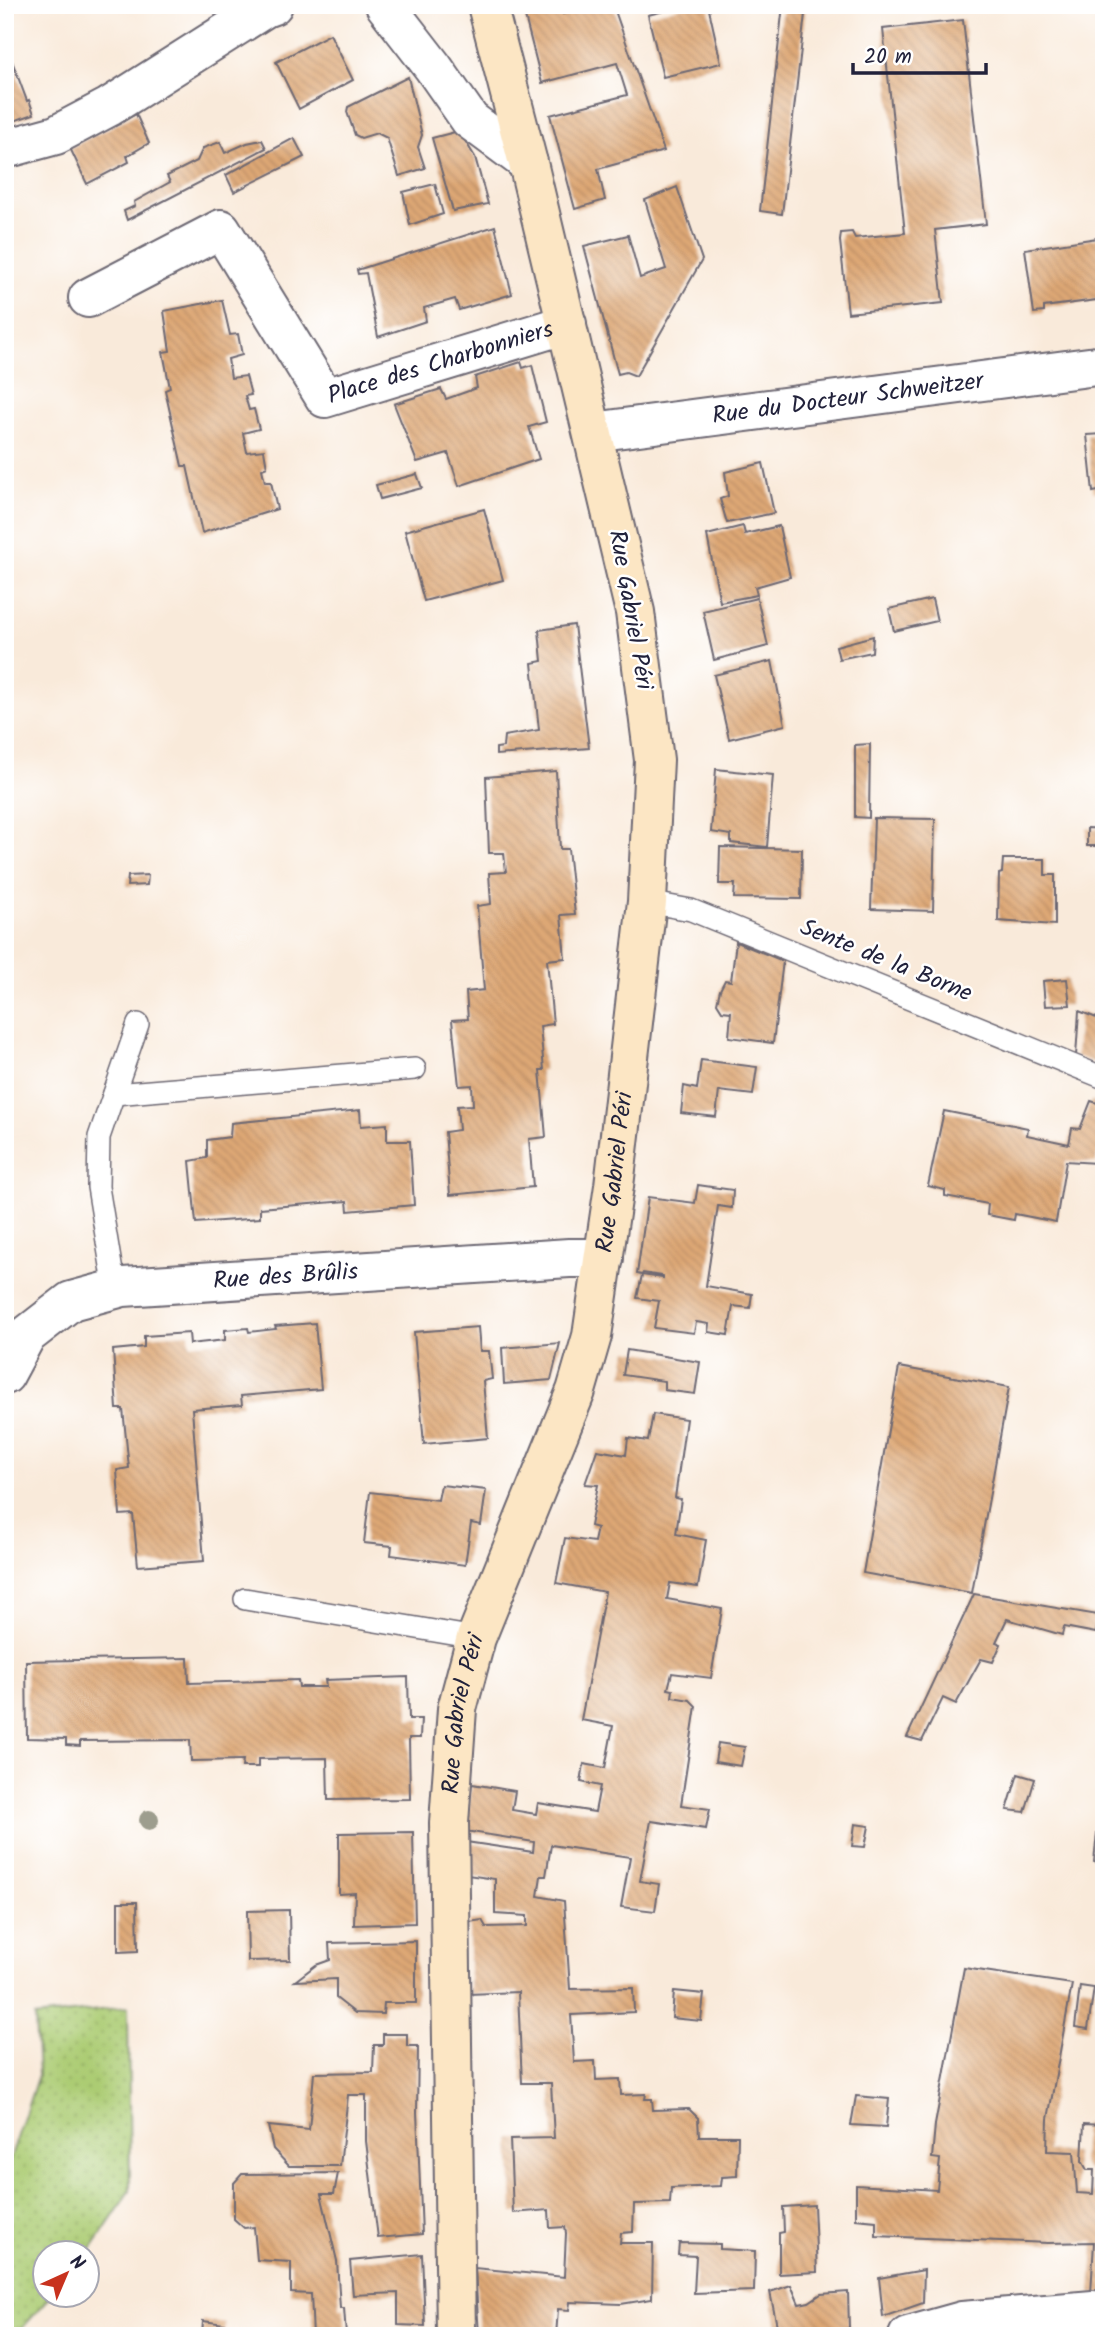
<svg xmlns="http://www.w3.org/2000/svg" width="1109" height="2341" font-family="Kalam,sans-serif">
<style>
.grass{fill:url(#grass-dots);stroke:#677757;stroke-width:2}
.building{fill:url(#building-back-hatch)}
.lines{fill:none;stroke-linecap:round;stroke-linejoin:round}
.lane-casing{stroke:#6d6873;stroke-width:24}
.street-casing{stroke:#6d6873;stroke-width:42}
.secondary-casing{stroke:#6d6873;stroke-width:42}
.lane{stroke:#fff;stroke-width:21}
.street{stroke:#fff;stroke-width:38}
.secondary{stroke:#fce6c4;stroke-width:38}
.tree{fill:#9d9d8e}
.labels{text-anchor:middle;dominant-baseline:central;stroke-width:5;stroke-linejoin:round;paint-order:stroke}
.street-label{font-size:24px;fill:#22223b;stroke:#fff}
</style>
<defs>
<pattern id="grass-dots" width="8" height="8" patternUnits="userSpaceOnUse" patternTransform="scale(1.75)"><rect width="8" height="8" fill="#accc73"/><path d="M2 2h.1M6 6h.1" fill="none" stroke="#94af64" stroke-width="1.8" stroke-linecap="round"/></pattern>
<pattern id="building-back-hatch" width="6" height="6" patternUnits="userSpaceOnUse" patternTransform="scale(1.75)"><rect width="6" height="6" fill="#dda775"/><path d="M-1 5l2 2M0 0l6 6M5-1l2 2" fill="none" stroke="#bd8f66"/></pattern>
</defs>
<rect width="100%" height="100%" fill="#fff"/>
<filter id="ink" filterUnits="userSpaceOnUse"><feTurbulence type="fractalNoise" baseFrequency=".0143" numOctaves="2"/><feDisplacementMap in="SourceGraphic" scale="14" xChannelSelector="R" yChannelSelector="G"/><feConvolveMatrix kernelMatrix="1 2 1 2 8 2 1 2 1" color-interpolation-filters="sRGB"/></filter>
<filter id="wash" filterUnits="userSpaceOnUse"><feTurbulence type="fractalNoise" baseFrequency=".00686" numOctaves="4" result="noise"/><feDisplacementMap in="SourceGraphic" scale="28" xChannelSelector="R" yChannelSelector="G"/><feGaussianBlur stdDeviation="1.57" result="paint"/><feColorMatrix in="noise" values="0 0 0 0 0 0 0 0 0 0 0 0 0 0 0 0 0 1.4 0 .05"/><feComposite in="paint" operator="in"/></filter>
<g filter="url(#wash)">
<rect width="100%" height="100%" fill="#f9eada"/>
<path class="grass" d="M 128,2007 L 130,2191 L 88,2254 L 46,2254 L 46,2296 L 51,2296 L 15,2336 L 5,2336 L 5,2175 L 38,2075 L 35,2017 Z"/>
<g id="blocks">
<g class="building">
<path d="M 522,5 L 560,5 L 563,14 L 595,5 L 613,5 L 664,151 L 598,169 L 605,200 L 575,209 L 550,115 L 627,95 L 617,63 L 542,83 Z"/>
<path d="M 688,5 L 708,5 L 721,63 L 663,77 L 648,15 Z"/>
<path d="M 783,5 L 806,5 L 782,214 L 760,211 Z"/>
<path d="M 963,20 L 986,224 L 935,230 L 943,303 L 848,313 L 840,241 L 841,233 L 852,232 L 855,238 L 905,233 L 883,29 Z"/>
<path d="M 330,34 L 353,80 L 299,109 L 276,62 Z"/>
<path d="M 5,42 L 27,101 L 29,100 L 34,114 L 5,124 Z"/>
<path d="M 408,77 L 422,135 L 418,147 L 425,168 L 399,176 L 387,138 L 377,133 L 361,138 L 355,135 L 347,112 L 348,107 Z"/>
<path d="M 136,114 L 149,143 L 127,156 L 129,162 L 87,184 L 70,148 Z"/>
<path d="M 459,131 L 475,157 L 488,204 L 453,211 L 432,138 Z"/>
<path d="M 294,138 L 304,157 L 234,192 L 226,175 Z"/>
<path d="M 262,140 L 266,148 L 127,220 L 124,211 L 135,206 L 134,202 L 170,182 L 167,176 L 197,161 L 203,148 L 220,142 L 225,153 L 247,143 Z"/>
<path d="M 435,184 L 443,214 L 410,225 L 403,192 Z"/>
<path d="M 677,187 L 702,260 L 636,376 L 626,372 L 618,374 L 584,246 L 628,235 L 640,278 L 666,269 L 645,200 Z"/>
<path d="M 495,226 L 512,294 L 459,310 L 455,299 L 424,308 L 426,321 L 378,337 L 366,273 L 358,274 L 357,270 Z"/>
<path d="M 1104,237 L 1104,299 L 1044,307 L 1044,312 L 1034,313 L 1025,249 Z"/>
<path d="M 222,300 L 230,335 L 238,334 L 242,355 L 228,359 L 231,378 L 246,376 L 251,395 L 245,396 L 249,410 L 254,409 L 259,429 L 243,433 L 247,452 L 264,450 L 267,467 L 262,469 L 265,482 L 271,482 L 277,509 L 202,533 L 187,466 L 182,466 L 165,390 L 170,388 L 163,352 L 170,351 L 164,311 Z"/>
<path d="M 521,362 L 523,368 L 532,365 L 546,422 L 529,427 L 539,459 L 459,486 L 448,453 L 417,462 L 394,404 L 441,389 L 446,399 L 477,388 L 475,377 Z"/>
<path d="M 1104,434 L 1104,490 L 1093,492 L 1087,435 Z"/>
<path d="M 763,463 L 774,513 L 727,523 L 720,499 L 728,496 L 725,472 Z"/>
<path d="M 417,474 L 422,488 L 380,499 L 376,485 Z"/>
<path d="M 484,509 L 503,580 L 424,601 L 405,531 Z"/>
<path d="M 743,526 L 745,534 L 779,526 L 790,577 L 755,587 L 757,595 L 720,602 L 707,535 Z"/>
<path d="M 1104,582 L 1104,654 L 1101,654 L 1101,583 Z"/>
<path d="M 757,598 L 768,646 L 714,660 L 703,611 Z"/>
<path d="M 932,599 L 937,621 L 894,631 L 889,609 Z"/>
<path d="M 574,625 L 589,748 L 496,755 L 496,748 L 503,747 L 504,736 L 539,730 L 532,663 L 542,661 L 539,630 Z"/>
<path d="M 873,636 L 872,652 L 839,659 L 836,646 Z"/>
<path d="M 772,661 L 785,725 L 729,739 L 714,675 Z"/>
<path d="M 870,744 L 869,818 L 855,817 L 855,745 Z"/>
<path d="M 716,769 L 773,775 L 767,847 L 731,843 L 731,835 L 711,832 Z"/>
<path d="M 556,771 L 560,849 L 568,849 L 575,914 L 561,915 L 565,958 L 547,960 L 553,1024 L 540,1026 L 544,1070 L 540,1070 L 546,1137 L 529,1139 L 533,1187 L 450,1195 L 445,1132 L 459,1130 L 457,1106 L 473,1105 L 472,1085 L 459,1086 L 452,1020 L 468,1019 L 466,992 L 484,990 L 477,906 L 491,904 L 489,873 L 506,872 L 504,853 L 489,853 L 486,777 Z"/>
<path d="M 874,818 L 935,819 L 933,911 L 871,909 Z"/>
<path d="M 1087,828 L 1104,829 L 1104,846 L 1087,846 Z"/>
<path d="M 720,847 L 802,849 L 801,899 L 734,898 L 735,884 L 719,884 Z"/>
<path d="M 1003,859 L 1045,859 L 1045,875 L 1055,875 L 1055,925 L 998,921 L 999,874 L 1002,873 Z"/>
<path d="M 148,875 L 147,885 L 127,886 L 128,876 Z"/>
<path d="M 736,942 L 783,961 L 773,1043 L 729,1037 L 731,1012 L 722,1011 L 717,1003 L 720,990 L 725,980 L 731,981 Z"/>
<path d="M 1067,979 L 1070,1005 L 1045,1006 L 1043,981 Z"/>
<path d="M 1079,1011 L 1104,1021 L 1103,1067 L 1076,1056 Z"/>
<path d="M 701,1060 L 757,1067 L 753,1095 L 719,1091 L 716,1117 L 681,1113 L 684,1086 L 697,1089 Z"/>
<path d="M 1091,1101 L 1104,1105 L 1104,1138 L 1101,1137 L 1096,1163 L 1066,1161 L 1056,1222 L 1015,1214 L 1014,1220 L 987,1215 L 988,1204 L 945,1196 L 945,1190 L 928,1186 L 944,1111 L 1028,1128 L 1027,1135 L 1069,1144 L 1072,1128 L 1080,1129 Z"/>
<path d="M 360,1110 L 361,1126 L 387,1124 L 387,1141 L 410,1141 L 414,1205 L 348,1211 L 347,1201 L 260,1208 L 260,1218 L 196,1223 L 190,1161 L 207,1158 L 207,1140 L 230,1137 L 231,1123 Z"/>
<path d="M 698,1185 L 733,1190 L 732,1208 L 718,1206 L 706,1286 L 752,1294 L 750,1308 L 733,1306 L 728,1335 L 708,1332 L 709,1324 L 696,1322 L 694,1333 L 654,1328 L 659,1301 L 637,1298 L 642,1275 L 663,1278 L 663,1276 L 643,1273 L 642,1275 L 637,1274 L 648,1197 L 695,1203 Z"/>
<path d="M 315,1323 L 321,1389 L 241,1396 L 242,1405 L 192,1409 L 204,1561 L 138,1566 L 133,1514 L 120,1515 L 117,1470 L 129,1468 L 123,1409 L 117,1409 L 113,1350 L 144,1347 L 144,1336 L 189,1333 L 190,1344 L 225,1340 L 225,1330 L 248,1328 L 249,1332 L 276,1329 L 275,1326 Z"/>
<path d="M 478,1327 L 480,1351 L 489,1351 L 492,1379 L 483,1381 L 488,1438 L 424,1444 L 414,1332 Z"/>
<path d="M 560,1343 L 551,1380 L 504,1384 L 502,1348 Z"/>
<path d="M 627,1350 L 700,1362 L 695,1394 L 664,1390 L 664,1381 L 623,1375 Z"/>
<path d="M 899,1367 L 1009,1387 L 972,1593 L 863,1573 Z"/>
<path d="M 653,1414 L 686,1419 L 675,1498 L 681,1499 L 676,1534 L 706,1540 L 698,1587 L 670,1583 L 667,1599 L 722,1609 L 711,1678 L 672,1673 L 668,1689 L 673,1690 L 672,1697 L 690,1700 L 696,1706 L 681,1805 L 710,1809 L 706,1829 L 651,1821 L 640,1881 L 659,1884 L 655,1911 L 621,1907 L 630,1857 L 551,1845 L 546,1876 L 541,1876 L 538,1896 L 564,1901 L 570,1989 L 633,1988 L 634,2012 L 571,2015 L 574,2062 L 595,2061 L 596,2080 L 620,2079 L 621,2095 L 646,2094 L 645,2099 L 652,2099 L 653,2110 L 689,2109 L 698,2118 L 699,2136 L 738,2136 L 737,2176 L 722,2177 L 721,2186 L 671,2188 L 670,2203 L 634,2204 L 633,2232 L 621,2233 L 620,2243 L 653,2243 L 652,2299 L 621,2304 L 570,2302 L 569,2310 L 558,2309 L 556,2336 L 479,2336 L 475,2268 L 564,2277 L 566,2233 L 565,2227 L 550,2228 L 549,2210 L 513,2213 L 510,2139 L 554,2138 L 551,2083 L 522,2083 L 518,1992 L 469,1994 L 469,1922 L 482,1920 L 486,1927 L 527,1926 L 527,1916 L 495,1914 L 495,1879 L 467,1875 L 466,1842 L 533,1852 L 534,1842 L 465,1831 L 472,1784 L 515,1791 L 512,1810 L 536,1814 L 538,1803 L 595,1812 L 600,1786 L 581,1782 L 584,1764 L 605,1768 L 613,1726 L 581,1720 L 605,1592 L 556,1583 L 565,1538 L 594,1542 L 597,1528 L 590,1526 L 598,1485 L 585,1484 L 597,1450 L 626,1455 L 628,1438 L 648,1441 Z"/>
<path d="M 441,1485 L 486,1490 L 481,1525 L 471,1523 L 465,1565 L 391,1555 L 392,1546 L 364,1543 L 370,1492 L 438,1500 Z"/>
<path d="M 1102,1496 L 1104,1497 L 1104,1535 L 1096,1534 Z"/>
<path d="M 974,1594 L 1104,1616 L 1104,1629 L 1097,1628 L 1096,1633 L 1064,1627 L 1062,1635 L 1007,1619 L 996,1642 L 1001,1644 L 993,1662 L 981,1659 L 956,1704 L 943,1698 L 922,1741 L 907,1737 Z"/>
<path d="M 188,1658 L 189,1683 L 298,1680 L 299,1687 L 326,1687 L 325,1680 L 408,1677 L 409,1719 L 421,1719 L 420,1738 L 409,1738 L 410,1799 L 328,1800 L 327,1758 L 258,1759 L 258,1767 L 242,1767 L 243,1760 L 191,1761 L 190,1740 L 80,1741 L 80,1746 L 66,1745 L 66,1739 L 27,1738 L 26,1661 Z"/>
<path d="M 718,1743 L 745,1747 L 741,1766 L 715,1762 Z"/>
<path d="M 1018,1774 L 1035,1779 L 1025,1812 L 1007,1810 Z"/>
<path d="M 1098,1823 L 1104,1824 L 1104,1864 L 1094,1862 Z"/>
<path d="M 855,1824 L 869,1826 L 865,1847 L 852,1846 Z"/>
<path d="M 413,1832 L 415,1923 L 354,1925 L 355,1893 L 339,1894 L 339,1833 Z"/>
<path d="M 118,1902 L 137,1902 L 138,1951 L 118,1952 Z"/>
<path d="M 289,1910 L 290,1960 L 248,1961 L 247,1911 Z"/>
<path d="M 416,1941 L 416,2003 L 384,2003 L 383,2014 L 355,2013 L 336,1998 L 336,1979 L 295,1981 L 316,1965 L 330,1960 L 329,1943 Z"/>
<path d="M 964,1968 L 1072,1984 L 1048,2119 L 1047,2151 L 1074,2152 L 1077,2193 L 1093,2194 L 1094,2170 L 1087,2170 L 1082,2161 L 1084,2124 L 1104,2125 L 1104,2293 L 1091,2294 L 1094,2242 L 1048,2243 L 876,2236 L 876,2221 L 856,2219 L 856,2185 L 937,2190 L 940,2159 L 932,2158 L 935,2125 Z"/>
<path d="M 1080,1986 L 1094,1988 L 1088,2029 L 1075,2027 Z"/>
<path d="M 674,1991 L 704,1994 L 701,2021 L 672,2018 Z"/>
<path d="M 383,2034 L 407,2034 L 407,2046 L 418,2046 L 417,2112 L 422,2234 L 378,2238 L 366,2141 L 366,2095 L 348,2095 L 340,2166 L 289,2166 L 273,2149 L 268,2126 L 309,2130 L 314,2073 L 373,2072 L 374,2045 L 383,2045 Z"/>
<path d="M 856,2096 L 889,2099 L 886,2127 L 851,2125 Z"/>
<path d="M 338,2173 L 334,2194 L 321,2194 L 337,2261 L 340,2308 L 344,2308 L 346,2335 L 313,2336 L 311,2294 L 291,2293 L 291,2262 L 257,2260 L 254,2227 L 244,2228 L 234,2219 L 234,2183 L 242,2174 Z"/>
<path d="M 814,2205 L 817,2272 L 779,2274 L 779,2233 L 784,2232 L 783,2207 Z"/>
<path d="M 679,2243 L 720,2244 L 720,2249 L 755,2251 L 754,2291 L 694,2293 L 696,2256 L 678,2255 Z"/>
<path d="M 422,2254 L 425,2326 L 398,2325 L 398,2293 L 353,2295 L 350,2261 Z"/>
<path d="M 924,2270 L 923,2303 L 883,2317 L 879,2278 Z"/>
<path d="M 791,2285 L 799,2304 L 809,2302 L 821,2294 L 848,2292 L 849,2328 L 827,2336 L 779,2336 L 770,2292 Z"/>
<path d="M 203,2321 L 225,2324 L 224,2336 L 202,2336 Z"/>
<path d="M 273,2328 L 295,2332 L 300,2336 L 273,2336 Z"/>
</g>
</g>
</g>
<g filter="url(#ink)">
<use href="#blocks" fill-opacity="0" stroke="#6d6873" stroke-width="2"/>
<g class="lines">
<g class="lane-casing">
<g id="lane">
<path d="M 647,902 L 691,910 L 1104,1078"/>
<path d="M 114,1094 L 415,1069"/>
<path d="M 115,1290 L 98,1187 L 99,1137 L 138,1024"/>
<path d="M 245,1599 L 476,1638"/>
</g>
</g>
<g class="street-casing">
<g id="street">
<path d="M 385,5 L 433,67 L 470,120 L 528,163"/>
<path d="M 5,149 L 56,135 L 109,107 L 265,8 L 273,5"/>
<path id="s1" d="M 88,298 L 221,229 L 325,398 L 567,324"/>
<path id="s2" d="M 593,432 L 1104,365"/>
<path id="s3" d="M 5,1375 L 26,1336 L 71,1301 L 123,1287 L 569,1258 L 604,1258"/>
<path d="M 908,2336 L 962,2321 L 1093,2310 L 1104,2312"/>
</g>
</g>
<g class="secondary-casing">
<g id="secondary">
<path id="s4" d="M 456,2336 L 449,1823 L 457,1709 L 476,1638 L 576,1391 L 592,1336 L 614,1186 L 647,902 L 654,760 L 635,612 L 528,163 L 487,5"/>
</g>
</g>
<use href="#lane" class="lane"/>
<use href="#street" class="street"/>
<use href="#secondary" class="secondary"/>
</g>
<circle class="tree" cx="149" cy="1820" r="10"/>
</g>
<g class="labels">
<g class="street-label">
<text stroke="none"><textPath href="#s1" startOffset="469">Place des Charbonniers</textPath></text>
<text stroke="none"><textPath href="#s2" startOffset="257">Rue du Docteur Schweitzer</textPath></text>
<text transform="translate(630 610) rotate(80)">Rue Gabriel Péri</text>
<text transform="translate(886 961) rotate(22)">Sente de la Borne</text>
<text stroke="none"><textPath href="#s4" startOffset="1190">Rue Gabriel Péri</textPath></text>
<text stroke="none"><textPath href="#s3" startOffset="318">Rue des Brûlis</textPath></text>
<text stroke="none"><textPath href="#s4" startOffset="623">Rue Gabriel Péri</textPath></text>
</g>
</g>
<rect width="1109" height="2341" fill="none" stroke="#fff" stroke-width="28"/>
<g transform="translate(66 2274) rotate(44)"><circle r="33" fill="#ffffff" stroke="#a7a7b1" stroke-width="2"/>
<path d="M0-5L12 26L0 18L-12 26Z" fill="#c8321e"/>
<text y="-10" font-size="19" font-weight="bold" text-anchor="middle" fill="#22223b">N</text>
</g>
<path d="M853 63v10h133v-10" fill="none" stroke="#22223b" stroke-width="3.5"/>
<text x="864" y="63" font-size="21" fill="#22223b" stroke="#ffffff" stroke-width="5" paint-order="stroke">20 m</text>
</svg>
